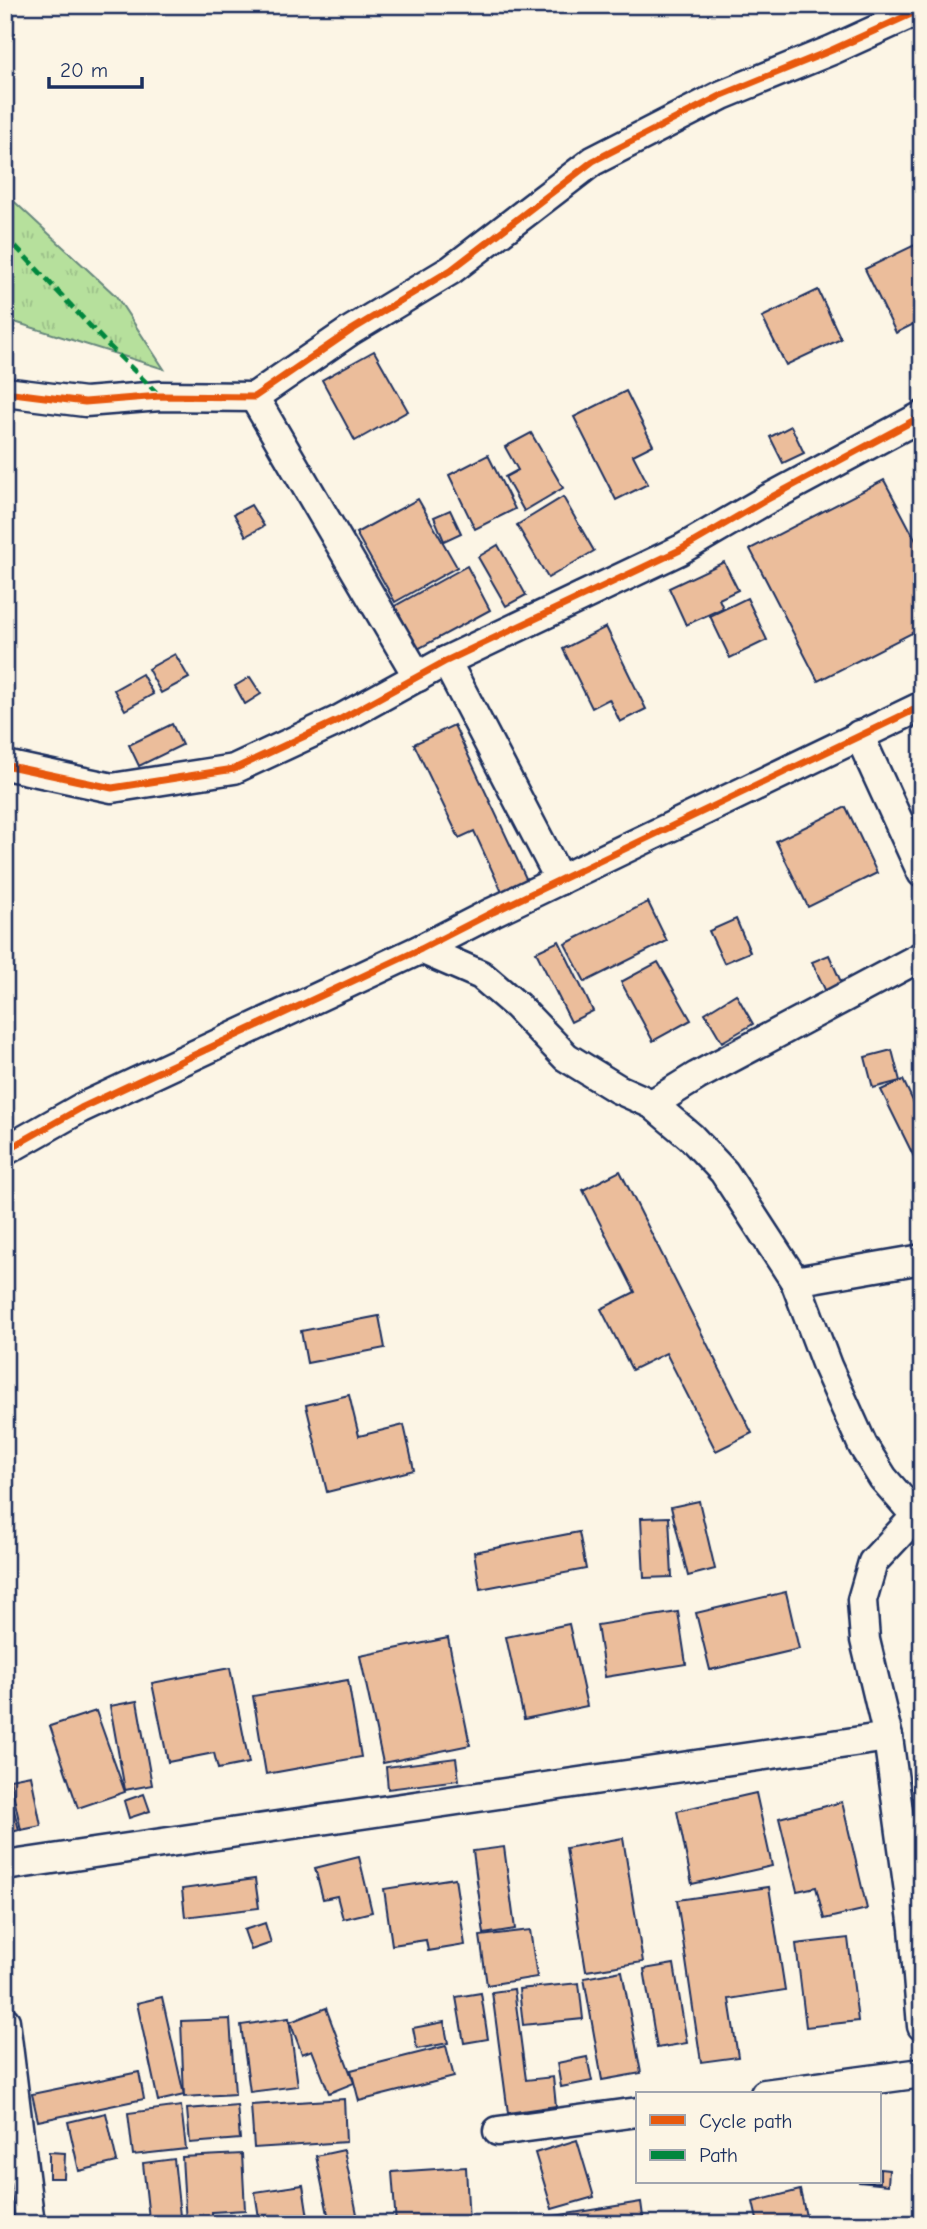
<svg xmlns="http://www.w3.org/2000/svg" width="927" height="2229" font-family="'Comic Neue',sans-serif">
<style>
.grass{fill:url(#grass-tufts);stroke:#68887d;stroke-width:2}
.building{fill:#ebbd9b;stroke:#1b2f5e;stroke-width:2}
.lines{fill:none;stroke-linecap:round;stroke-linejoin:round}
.street-casing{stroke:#1b2f5e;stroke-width:33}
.street{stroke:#fcf5e5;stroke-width:28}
.quiet{stroke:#00873e;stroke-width:5;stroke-dasharray:10 5;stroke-linecap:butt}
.cycleway-casing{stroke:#fcf5e5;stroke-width:11}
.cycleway{stroke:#e8590c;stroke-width:7}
</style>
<defs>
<pattern id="grass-tufts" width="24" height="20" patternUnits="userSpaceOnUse" patternTransform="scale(1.75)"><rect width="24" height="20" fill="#b6e09c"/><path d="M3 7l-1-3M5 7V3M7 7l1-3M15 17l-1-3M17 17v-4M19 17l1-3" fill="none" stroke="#9cc089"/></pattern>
</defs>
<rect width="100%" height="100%" fill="#fcf5e5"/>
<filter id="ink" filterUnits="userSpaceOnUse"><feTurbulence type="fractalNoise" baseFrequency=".0143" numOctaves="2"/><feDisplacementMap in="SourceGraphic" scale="14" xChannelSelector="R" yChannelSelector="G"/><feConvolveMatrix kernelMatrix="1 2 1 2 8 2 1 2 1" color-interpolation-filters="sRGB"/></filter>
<g filter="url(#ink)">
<path class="grass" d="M 5,193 L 116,296 L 164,369 L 5,319 Z"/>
<g class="building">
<path d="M 921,242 L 922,320 L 896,333 L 865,269 Z"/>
<path d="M 818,290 L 841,339 L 786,365 L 762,317 Z"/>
<path d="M 374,351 L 408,411 L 355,441 L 322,380 Z"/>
<path d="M 626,391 L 653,445 L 633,455 L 648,484 L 616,500 L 574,417 Z"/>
<path d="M 791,426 L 804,453 L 783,463 L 770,437 Z"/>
<path d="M 531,433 L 563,488 L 524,511 L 505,477 L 518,470 L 505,447 Z"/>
<path d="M 488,455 L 515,509 L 475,529 L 449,475 Z"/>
<path d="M 884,480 L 922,552 L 922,628 L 818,681 L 750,549 Z"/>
<path d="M 563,497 L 594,551 L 548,578 L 517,525 Z"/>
<path d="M 418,499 L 457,567 L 395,602 L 356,533 Z"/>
<path d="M 251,505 L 264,526 L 246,536 L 234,514 Z"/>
<path d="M 450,510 L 461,533 L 444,541 L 434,517 Z"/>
<path d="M 498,545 L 526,595 L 506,606 L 478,557 Z"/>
<path d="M 724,562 L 738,590 L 719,599 L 723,608 L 686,625 L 669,588 Z"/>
<path d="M 467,566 L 490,610 L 418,649 L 395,606 Z"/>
<path d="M 747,598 L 767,640 L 730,658 L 710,616 Z"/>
<path d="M 606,627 L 646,709 L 620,722 L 609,699 L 592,708 L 563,649 Z"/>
<path d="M 175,654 L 189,678 L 161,693 L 148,669 Z"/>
<path d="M 142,674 L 153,694 L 125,710 L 114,690 Z"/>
<path d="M 250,677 L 261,694 L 245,704 L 235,686 Z"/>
<path d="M 172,724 L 182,745 L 139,766 L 129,745 Z"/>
<path d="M 454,725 L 531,889 L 506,901 L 474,831 L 459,838 L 414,744 Z"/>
<path d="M 846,807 L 877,873 L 808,907 L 776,841 Z"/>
<path d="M 648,902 L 667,941 L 585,982 L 565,944 Z"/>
<path d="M 736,919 L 750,952 L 724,963 L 709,931 Z"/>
<path d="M 559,941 L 593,1011 L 571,1022 L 536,952 Z"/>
<path d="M 829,955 L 842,984 L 826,992 L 812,962 Z"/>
<path d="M 658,962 L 691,1020 L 653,1041 L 621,982 Z"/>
<path d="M 736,994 L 753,1024 L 722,1042 L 705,1013 Z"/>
<path d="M 892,1050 L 900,1081 L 873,1088 L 865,1057 Z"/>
<path d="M 903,1080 L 922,1120 L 922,1164 L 918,1165 L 881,1090 Z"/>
<path d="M 620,1171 L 752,1433 L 716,1451 L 666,1353 L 632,1370 L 601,1309 L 635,1292 L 583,1190 Z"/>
<path d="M 379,1316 L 385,1348 L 307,1363 L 301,1331 Z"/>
<path d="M 349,1395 L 359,1436 L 404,1425 L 414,1470 L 327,1492 L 306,1405 Z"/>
<path d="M 699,1501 L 715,1569 L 688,1576 L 671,1507 Z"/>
<path d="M 669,1517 L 672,1577 L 644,1578 L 641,1518 Z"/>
<path d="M 579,1532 L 586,1569 L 480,1589 L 474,1552 Z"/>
<path d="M 786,1592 L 799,1649 L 710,1670 L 696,1613 Z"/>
<path d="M 678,1612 L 686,1664 L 605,1677 L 597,1625 Z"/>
<path d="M 569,1624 L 587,1706 L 524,1719 L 506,1637 Z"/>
<path d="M 448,1638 L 470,1745 L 383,1763 L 360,1656 Z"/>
<path d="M 230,1668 L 249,1763 L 218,1769 L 214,1753 L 168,1762 L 152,1683 Z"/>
<path d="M 348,1680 L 361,1757 L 266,1774 L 253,1696 Z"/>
<path d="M 137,1701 L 152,1785 L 125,1790 L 110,1706 Z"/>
<path d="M 96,1711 L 125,1792 L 78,1808 L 50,1726 Z"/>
<path d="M 456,1758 L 459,1780 L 388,1789 L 386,1767 Z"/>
<path d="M 31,1775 L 41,1826 L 21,1830 L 10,1779 Z"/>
<path d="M 6,1780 L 19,1830 L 5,1834 L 5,1781 Z"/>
<path d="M 756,1793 L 772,1866 L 692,1884 L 677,1811 Z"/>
<path d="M 144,1794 L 150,1811 L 129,1818 L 124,1801 Z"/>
<path d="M 842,1802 L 867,1909 L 824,1919 L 816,1887 L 797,1891 L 779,1818 Z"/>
<path d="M 623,1838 L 643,1962 L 586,1971 L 566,1848 Z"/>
<path d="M 504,1847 L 515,1929 L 484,1934 L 473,1851 Z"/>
<path d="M 359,1857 L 372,1912 L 343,1919 L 337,1896 L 323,1899 L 315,1868 Z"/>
<path d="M 455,1878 L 465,1945 L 428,1951 L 426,1940 L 392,1945 L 384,1889 Z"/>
<path d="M 255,1879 L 259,1908 L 185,1917 L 182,1889 Z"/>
<path d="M 769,1887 L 785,1990 L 729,1999 L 738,2057 L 701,2062 L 677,1900 Z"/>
<path d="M 265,1923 L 271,1943 L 251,1950 L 244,1930 Z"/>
<path d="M 530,1930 L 537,1977 L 487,1985 L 480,1936 Z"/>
<path d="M 848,1938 L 858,2021 L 806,2027 L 796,1944 Z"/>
<path d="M 674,1964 L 687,2043 L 657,2048 L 644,1969 Z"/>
<path d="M 622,1971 L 641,2073 L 602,2080 L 584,1978 Z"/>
<path d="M 579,1983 L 583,2019 L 523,2025 L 519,1989 Z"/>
<path d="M 514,1989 L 526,2080 L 553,2077 L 556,2106 L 508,2113 L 492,1992 Z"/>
<path d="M 481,1993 L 488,2039 L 464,2043 L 456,1997 Z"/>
<path d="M 162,1997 L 184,2095 L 158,2101 L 137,2003 Z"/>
<path d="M 326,2008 L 354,2083 L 329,2093 L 312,2050 L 302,2054 L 290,2022 Z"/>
<path d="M 289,2018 L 298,2086 L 250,2092 L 241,2025 Z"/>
<path d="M 230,2019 L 235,2094 L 184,2097 L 181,2021 Z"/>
<path d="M 444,2022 L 448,2043 L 417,2049 L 413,2028 Z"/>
<path d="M 446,2046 L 454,2077 L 359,2101 L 351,2070 Z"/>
<path d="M 587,2057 L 592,2081 L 561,2087 L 557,2063 Z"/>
<path d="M 139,2072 L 144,2099 L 38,2121 L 32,2094 Z"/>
<path d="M 344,2099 L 346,2142 L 254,2148 L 251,2105 Z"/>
<path d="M 237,2105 L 240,2139 L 190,2143 L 187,2109 Z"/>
<path d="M 181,2106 L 186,2149 L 133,2155 L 128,2113 Z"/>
<path d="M 106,2113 L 117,2162 L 79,2171 L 68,2122 Z"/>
<path d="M 577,2140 L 594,2197 L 552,2209 L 535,2153 Z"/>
<path d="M 344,2150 L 359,2224 L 330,2224 L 316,2156 Z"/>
<path d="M 49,2152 L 65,2153 L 64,2178 L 49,2178 Z"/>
<path d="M 242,2154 L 245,2210 L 212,2212 L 212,2224 L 186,2224 L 182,2157 Z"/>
<path d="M 174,2159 L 180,2216 L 149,2219 L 143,2163 Z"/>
<path d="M 466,2167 L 469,2224 L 396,2224 L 392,2172 Z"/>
<path d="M 880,2169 L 889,2170 L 888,2185 L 858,2182 L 880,2182 Z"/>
<path d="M 303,2185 L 309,2224 L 260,2224 L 255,2192 Z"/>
<path d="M 800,2190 L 806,2216 L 775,2224 L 758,2224 L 753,2202 Z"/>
<path d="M 641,2202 L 644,2224 L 550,2224 L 548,2217 Z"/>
</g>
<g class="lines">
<g class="street-casing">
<g id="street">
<path d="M 5,392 L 85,402 L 160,396 L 254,397 L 350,331 L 451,270 L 593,161 L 722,95 L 832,50 L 922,9"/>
<path d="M 254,397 L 418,677"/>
<path d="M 446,661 L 560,880"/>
<path d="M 859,735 L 922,873"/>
<path d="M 5,765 L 112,788 L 234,769 L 337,721 L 446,661 L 680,550 L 766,500 L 922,416"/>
<path d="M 421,949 L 481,975 L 517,1006 L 566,1057 L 618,1089 L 652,1104 L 691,1137 L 724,1172 L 795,1281 L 827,1366 L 863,1446 L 883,1478 L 916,1516 L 922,1517"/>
<path d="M 652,1104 L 697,1076 L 922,956"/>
<path d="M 5,1151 L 81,1108 L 421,949 L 493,912 L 922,706"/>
<path d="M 795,1281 L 922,1259"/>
<path d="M 916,1516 L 873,1562 L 862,1600 L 865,1640 L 888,1737 L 914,1928 L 922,2026"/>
<path d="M 5,1866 L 888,1737"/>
<path d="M 5,2021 L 30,2224"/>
<path d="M 765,2094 L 922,2073"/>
<path d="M 498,2131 L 638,2112"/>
</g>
</g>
<use href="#street" class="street"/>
<path class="quiet" d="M 5,235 L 106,343 L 160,396"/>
<g class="cycleway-casing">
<g id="cycleway">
<path d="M 5,392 L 85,402 L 160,396 L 254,397 L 350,331 L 451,270 L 593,161 L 722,95 L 832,50 L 922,9"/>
<path d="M 5,765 L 112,788 L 234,769 L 337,721 L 446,661 L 680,550 L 766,500 L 922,416"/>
<path d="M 5,1151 L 81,1108 L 421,949 L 493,912 L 922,706"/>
</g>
</g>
<use href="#cycleway" class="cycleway"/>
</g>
</g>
<rect width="927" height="2229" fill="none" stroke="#fcf5e5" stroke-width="28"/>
<rect x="14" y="14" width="899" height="2201" fill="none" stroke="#1b2f5e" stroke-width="2.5" filter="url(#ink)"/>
<rect x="636" y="2092" width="245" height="91" fill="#fcf5e5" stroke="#a2a6af" stroke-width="2"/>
<rect x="650" y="2115" width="35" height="10" fill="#e8590c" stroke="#a2a6af" stroke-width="2"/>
<text x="699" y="2128" font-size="21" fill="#1b2f5e">Cycle path</text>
<rect x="650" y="2150" width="35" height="10" fill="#00873e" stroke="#a2a6af" stroke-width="2"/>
<text x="699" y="2162" font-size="21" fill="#1b2f5e">Path</text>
<path d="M49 77v10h93v-10" fill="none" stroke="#1b2f5e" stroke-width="3.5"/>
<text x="60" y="77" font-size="21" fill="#1b2f5e" stroke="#fcf5e5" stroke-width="5" paint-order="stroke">20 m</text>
</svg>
